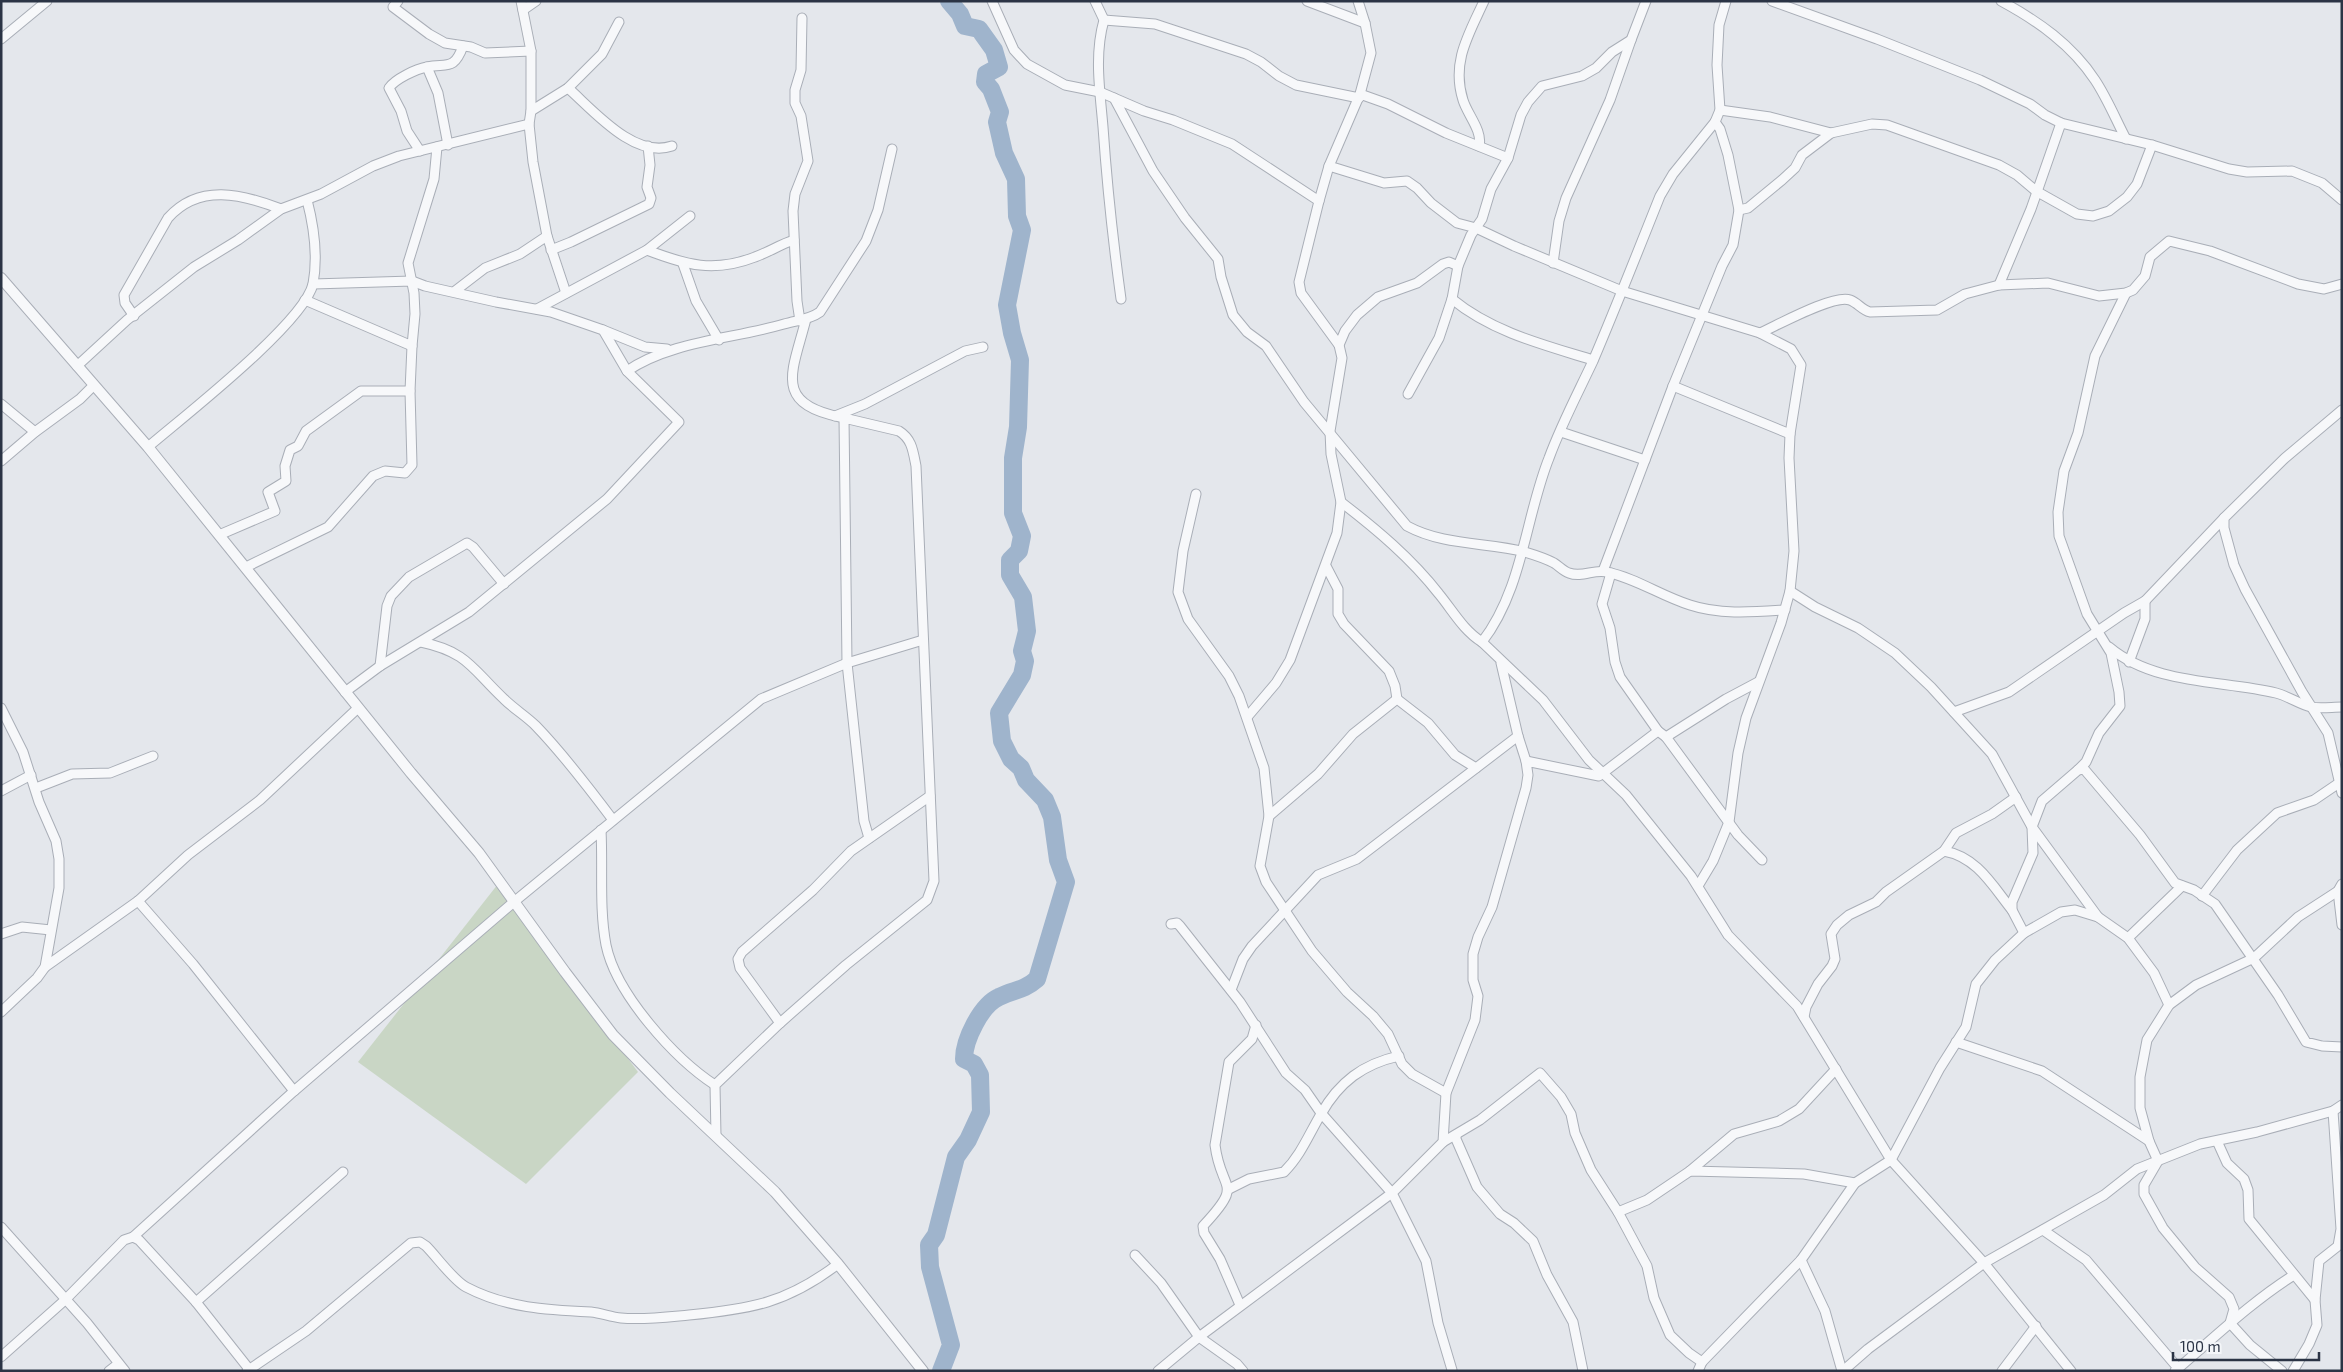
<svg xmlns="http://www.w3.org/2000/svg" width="2343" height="1372" font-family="'Exo 2',sans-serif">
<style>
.green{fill:#c9d6c5}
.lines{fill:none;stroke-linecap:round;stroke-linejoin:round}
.river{stroke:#9fb4cc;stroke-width:18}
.minor-casing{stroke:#a9aeb7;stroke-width:11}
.tertiary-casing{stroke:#a9aeb7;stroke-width:12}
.minor{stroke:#f7f8fa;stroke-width:9}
.tertiary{stroke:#f7f8fa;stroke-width:10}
</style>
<rect width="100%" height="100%" fill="#e4e7ec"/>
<path class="green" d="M 498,884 L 638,1072 L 526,1184 L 358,1062 Z"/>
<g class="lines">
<path class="river" d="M 941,1371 L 951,1345 L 930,1267 L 929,1245 L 936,1235 L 956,1157 L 968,1140 L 981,1112 L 980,1075 L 974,1064 L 964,1059 C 964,1040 981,1005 999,997 C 1014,989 1022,992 1037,979 L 1066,882 L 1058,860 L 1052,817 L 1045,800 L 1026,780 L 1021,768 L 1011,759 L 1002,741 L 999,713 L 1022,675 L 1025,661 L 1022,651 L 1027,631 L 1023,597 L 1010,575 L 1010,560 L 1019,551 L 1022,536 L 1013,513 L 1013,458 L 1018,427 L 1020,360 L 1012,333 L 1007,305 L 1022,230 L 1017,216 L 1016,179 L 1004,153 L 997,122 L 1000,112 L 991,89 L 985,82 L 986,74 L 999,67 L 994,50 L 979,29 L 965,26 L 960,14 L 949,1"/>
<g class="minor-casing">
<g id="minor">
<path d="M 398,1 L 393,7 L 429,34 L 445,43 L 471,47 L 485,53 L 531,51"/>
<path d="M 992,1 L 1014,50 L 1027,64 L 1065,85 L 1100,92 L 1144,111 L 1173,120 L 1232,144 L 1319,201 L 1299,282 L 1301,293 L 1339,345"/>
<path d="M 1095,1 L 1104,20 C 1094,55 1100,91 1103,127 C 1107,185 1113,241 1121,299"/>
<path d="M 1307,1 L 1365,23"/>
<path d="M 1726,1 L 1719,25 L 1717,65 L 1720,110 L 1715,122 L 1673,174 L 1660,196 C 1638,251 1616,307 1593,361 C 1578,393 1561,425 1549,458 C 1525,518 1523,589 1482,642 L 1543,700 L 1589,760 L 1626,795 L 1691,876 L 1728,935 L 1797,1006 L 1891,1160 L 1984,1263 L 2071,1371"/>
<path d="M 1772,1 L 1877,39 L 1980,80 L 2030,104 L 2045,115 L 2061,123 L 2152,145 L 2229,169 L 2247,172 L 2292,171 L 2322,183 L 2342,200"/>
<path d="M 2001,1 C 2038,21 2072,45 2095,80 C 2107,98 2116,120 2126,139"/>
<path d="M 523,10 L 536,1"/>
<path d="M 1104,20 L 1155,24 L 1246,54 L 1261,62 L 1279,76 L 1296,85 L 1359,98"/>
<path d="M 1,39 L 47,1"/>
<path d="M 427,67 L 438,93 L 448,145"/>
<path d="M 568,88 C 593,110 634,159 672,146"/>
<path d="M 1360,94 L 1388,104 L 1446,133 L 1508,158"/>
<path d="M 1114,98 L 1153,171 L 1185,218 L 1218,259 L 1221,277 L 1233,315 L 1247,332 L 1266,346 L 1304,402 L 1407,526 C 1444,546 1487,542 1525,552 C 1535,555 1545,558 1554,563 C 1559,566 1563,571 1569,573 C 1582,578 1594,569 1606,572 C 1636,578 1661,596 1690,605 C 1720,615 1754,612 1785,610"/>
<path d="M 1720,110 L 1770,117 L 1831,133 L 1872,124 L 1887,125 L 1999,165 L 2017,175 L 2036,191 L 2077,214 L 2093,216 L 2109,211 L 2127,197 L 2137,184 L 2152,145"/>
<path d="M 531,111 L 568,88 L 602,54 L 619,22"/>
<path d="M 1479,146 C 1483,131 1467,114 1463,100 C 1451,62 1469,34 1484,1"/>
<path d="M 420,151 L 407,131 L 401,111 L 389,88 C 395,79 416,69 427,67 C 447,63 454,71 463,46"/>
<path d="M 1329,166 L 1384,183 L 1407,181 L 1417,188 L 1431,203 L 1457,223 L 1476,228 L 1514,246 L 1622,291 L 1760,333 C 1778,325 1834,294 1850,300 C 1858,303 1862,310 1870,312 L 1937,310 L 1965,294 L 1999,285 L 2048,283 L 2099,296 L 2126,293 L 2133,290 L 2145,276 L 2150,257 L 2169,241 L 2210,251 L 2298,284 L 2324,289 L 2342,284"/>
<path d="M 1319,201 L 1329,166 L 1360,94 L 1371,53 L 1365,23 L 1358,1"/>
<path d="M 1739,210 L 1748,208 L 1782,180 L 1795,168 L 1802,155 L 1831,133"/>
<path d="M 547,236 L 566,293"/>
<path d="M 551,250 L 571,242 L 649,204 L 651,198 L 647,187 L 650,165 L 648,146"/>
<path d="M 647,250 C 686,265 714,273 755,257 C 769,252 781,244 794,240"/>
<path d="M 1553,263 L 1559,221 L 1566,198 L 1610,100 L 1631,40"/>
<path d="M 683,264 L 696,301 L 719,340"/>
<path d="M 1458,266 L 1452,299 C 1492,332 1544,345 1593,360"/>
<path d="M 313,284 L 412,281 L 425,286 L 496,302 L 551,312 L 603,330 L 627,371 L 679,422 L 607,499 L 469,612 L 380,666 L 345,692"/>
<path d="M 1999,285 L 2031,209 L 2061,123"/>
<path d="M 455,291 L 485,268 L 520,254 L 547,236 L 533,162 L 529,124 L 531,111 L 531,51 L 521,1"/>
<path d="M 305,300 L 412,346 L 415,314 L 414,293 L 408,263 L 434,179 L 437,147"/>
<path d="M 537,309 L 647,250 L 690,216"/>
<path d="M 134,316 L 125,303 L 124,295 L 168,218 C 199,183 242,194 281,209"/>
<path d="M 806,319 C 793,371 772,403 840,417"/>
<path d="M 800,321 L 797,301 L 793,211 L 795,194 L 808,161 L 801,116 L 795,103 L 795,90 L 801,70 L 802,18"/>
<path d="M 603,330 L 645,347 L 667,349"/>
<path d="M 77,366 L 127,320 L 194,267 L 238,240 L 281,209 L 321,194 L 373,166 L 399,156 L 529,124"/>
<path d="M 627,371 C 671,341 733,339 784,324 C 797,320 809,320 820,312 L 866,241 L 878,210 L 892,149"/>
<path d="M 1673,386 L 1790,434"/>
<path d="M 1408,394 L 1439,338 L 1452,299"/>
<path d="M 1,404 L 35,432"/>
<path d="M 2342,410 L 2285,458 L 2224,518 L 2224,528 L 2234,565 L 2245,589 L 2302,692 L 2328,733 L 2342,793"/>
<path d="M 835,416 L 865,404 L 965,351 L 983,347"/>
<path d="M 1561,432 L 1645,460"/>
<path d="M 148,447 C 183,417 304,323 313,284 C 318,257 314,227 307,200"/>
<path d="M 1,461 L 35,432 L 80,399 L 94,385"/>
<path d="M 1196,494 L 1183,551 L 1178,592 L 1188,619 L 1229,676 L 1239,696 L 1264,768 L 1269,816 L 1260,866 L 1266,882 L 1312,951 L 1347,992 L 1373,1016 L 1388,1034 L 1402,1064 L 1412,1074 L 1446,1093"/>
<path d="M 1341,502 C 1376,529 1411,558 1439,594 C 1453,611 1463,630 1482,642"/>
<path d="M 219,535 L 275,511 L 268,492 L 286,481 L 285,466 L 290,450 L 298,446 L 306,431 L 361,391 L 410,391"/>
<path d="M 1326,566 L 1338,589 L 1338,614 L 1344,624 L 1389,671 L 1395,686 L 1397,699"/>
<path d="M 246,567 L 328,527 L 373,476 L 385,471 L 405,473 L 412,465 L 410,391 L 412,346"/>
<path d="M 1603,571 L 1673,386 L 1722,266 L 1733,245 L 1739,210 L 1728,155 L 1720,129 L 1715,122"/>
<path d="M 1611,573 L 1602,604 L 1610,628 L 1615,662 L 1620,677 L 1658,731 L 1666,737 L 1738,835 L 1762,860"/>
<path d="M 1790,591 L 1815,607 L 1858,628 L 1895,653 L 1931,687 L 1992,754 L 2032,827 L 2033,853 L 2012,902 L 2012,910 L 2024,933"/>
<path d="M 421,642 C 468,652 472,669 504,699 C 514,709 526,716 536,726 C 564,755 589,788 613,820"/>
<path d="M 2109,647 C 2154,685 2221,680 2276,693 C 2288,696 2299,704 2311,707 C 2320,709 2332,707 2342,707"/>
<path d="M 2129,662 L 2145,619 L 2145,601"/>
<path d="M 380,666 L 387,606 L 391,596 L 409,577 L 467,543 L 473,547 L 504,584"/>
<path d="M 1,708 L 23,752 L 39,802 L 56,841 L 59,859 L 59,888 L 45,967 L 37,978 L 1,1012"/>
<path d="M 1954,712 L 2009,692 L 2124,613 L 2145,601 L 2224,518"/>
<path d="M 1248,716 L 1276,683 L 1290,660 L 1337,533 L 1341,502 L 1331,454 L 1330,431 L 1342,358 L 1339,345 L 1345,331 L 1357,315 L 1378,297 L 1417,283 L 1443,264 L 1449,262 L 1458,266 L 1471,235 L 1482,219 L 1491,189 L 1508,158 L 1521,115 L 1528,102 L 1542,86 L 1582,76 L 1596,68 L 1612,52 L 1631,40 L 1646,1"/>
<path d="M 1518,736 L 1526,761"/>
<path d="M 1666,737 L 1726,699 L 1758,682"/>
<path d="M 2078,770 L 2086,762 L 2099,733 L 2120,706 L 2119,692 L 2111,653 L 2087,614 L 2059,536 L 2058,512 L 2064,471 L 2078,433 L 2095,356 L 2126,293"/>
<path d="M 36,788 L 72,774 L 110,773 L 153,756"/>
<path d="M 1,791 L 31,775"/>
<path d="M 1269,816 L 1318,774 L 1353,734 L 1397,699 L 1428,723 L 1455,755 L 1476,768"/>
<path d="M 601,830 C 603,868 599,908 606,945 C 616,994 675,1059 715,1085"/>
<path d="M 1944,851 C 1977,857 1992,885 2012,910"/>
<path d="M 1698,886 L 1713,861 L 1729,822 L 1738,753 L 1746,718 L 1781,623 L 1790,591 L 1794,551 L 1789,458 L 1790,434 L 1801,365 L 1791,349 L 1760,333"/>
<path d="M 2338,891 L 2342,925"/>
<path d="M 2202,896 L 2237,850 L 2277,813 L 2314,800 L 2339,783"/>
<path d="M 138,901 L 193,964 L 294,1091"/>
<path d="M 2098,917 L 2032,827 L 2042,801 L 2078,770 L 2084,769 L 2140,835 L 2175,883 L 2194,890 L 2215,904 L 2278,995 L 2306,1042 L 2322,1046 L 2342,1047"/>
<path d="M 1,934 L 22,927 L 51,930"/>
<path d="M 2128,938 L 2182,886"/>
<path d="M 45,967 L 138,901 L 188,855 L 260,800 L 358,708"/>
<path d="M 1231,990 L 1243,959 L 1252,946 L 1318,875 L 1357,859 L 1518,736 L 1501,663"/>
<path d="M 1804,1017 L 1806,1007 L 1818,984 L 1832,966 L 1835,959 L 1831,934 L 1837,925 L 1849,915 L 1876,902 L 1886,892 L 1944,851 L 1956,833 L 1992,814 L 2016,797"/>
<path d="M 780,1023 L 740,968 L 738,959 L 742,952 L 813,890 L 851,851 L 930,796"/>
<path d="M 1956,1042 L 2042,1071 L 2149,1141 L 2158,1161 L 2144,1185 L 2144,1194 L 2163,1228 L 2195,1267 L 2229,1297 L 2234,1309 L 2230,1323 L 2250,1345 L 2282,1371"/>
<path d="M 1456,1135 L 1456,1139 L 1477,1187 L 1500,1214 L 1514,1223 L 1533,1241 L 1547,1275 L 1573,1322 L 1583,1371"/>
<path d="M 716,1136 L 715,1085 L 780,1023 L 846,965 L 927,900 L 934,881 L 916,466 C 913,451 912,439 899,431 L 844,418 L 847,663 L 864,821 L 869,838"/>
<path d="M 2149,1141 L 2140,1108 L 2140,1077 L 2147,1040 L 2169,1005 L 2196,985 L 2254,958 L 2298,917 L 2338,891 L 2342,884"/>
<path d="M 2217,1141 L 2227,1163 L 2244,1179 L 2248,1190 L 2249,1219 L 2315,1300"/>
<path d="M 1443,1142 L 1480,1120 L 1540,1073 L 1561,1097 L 1571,1114 L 1575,1133 L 1591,1170 L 1618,1212 L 1647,1200 L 1690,1171 L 1804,1174 L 1855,1183"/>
<path d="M 1690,1171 L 1734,1134 L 1779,1121 L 1799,1109 L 1836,1069"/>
<path d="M 1229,1189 L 1249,1179 L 1284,1172 C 1301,1155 1309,1134 1321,1114 C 1339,1082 1363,1064 1399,1056"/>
<path d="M 1618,1212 L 1647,1266 L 1654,1298 L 1670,1335 L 1689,1353 L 1702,1362"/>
<path d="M 1,1227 L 87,1323 L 125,1371"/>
<path d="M 2043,1230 L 2086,1260 L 2178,1368"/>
<path d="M 133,1237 L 294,1091 L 515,901 L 761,699 L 847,663 L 923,640"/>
<path d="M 1135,1255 L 1161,1283 L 1199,1337 L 1237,1364 L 1243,1371"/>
<path d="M 196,1302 L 343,1172"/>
<path d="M 1240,1305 L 1220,1259 L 1204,1233 L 1203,1226 C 1245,1181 1221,1193 1215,1145 L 1229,1062 L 1252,1039 L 1256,1025"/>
<path d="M 1,1357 L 65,1300 L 124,1240 L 133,1237 L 139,1240 L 196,1302 L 249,1369"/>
<path d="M 1452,1370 L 1438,1323 L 1426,1261 L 1392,1193 L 1443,1142 L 1446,1093 L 1475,1020 L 1478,996 L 1473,980 L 1473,954 L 1478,937 L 1492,907 L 1526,788 L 1528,775 L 1526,761 L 1599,776 L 1658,731"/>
<path d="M 109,1371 L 118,1364"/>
<path d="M 247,1371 L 306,1331 L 411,1243 L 420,1242 L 426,1246 C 437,1257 453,1280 466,1287 C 506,1308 547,1310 591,1312 C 601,1313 611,1317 621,1318 C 644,1320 667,1317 689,1315 C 751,1309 787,1303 838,1264"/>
<path d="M 1158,1371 L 1199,1337 L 1392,1193 L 1321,1113 L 1305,1090 L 1286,1073 L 1240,1002 L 1180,926 L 1177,923 L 1171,924"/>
<path d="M 1698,1371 L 1702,1362 L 1801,1260"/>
<path d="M 1842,1371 L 1825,1311 L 1801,1260 L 1855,1183 L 1891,1160 L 1940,1068 L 1966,1027 L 1976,984 L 1995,960 L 2024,933 L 2061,912 L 2075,910 L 2098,917 L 2128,938 L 2154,973 L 2169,1005"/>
<path d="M 1843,1371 L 1868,1349 L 1984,1263 L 2104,1195 L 2137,1169 L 2200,1144 L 2257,1132 L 2333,1111 L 2342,1105"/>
<path d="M 2002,1371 L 2036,1326"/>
<path d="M 2175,1371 C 2214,1338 2251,1302 2294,1275"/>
<path d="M 2293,1371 L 2309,1344 L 2317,1325 L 2315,1300 L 2319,1261 L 2338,1246 L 2341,1229 L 2333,1111"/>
</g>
</g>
<g class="tertiary-casing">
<path id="tertiary" d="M 1,278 L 148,447 L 411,773 L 479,853 L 565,972 L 613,1035 L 670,1093 L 775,1192 L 838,1264 L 923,1371"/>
</g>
<use href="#minor" class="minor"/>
<use href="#tertiary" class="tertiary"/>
</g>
<rect width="2343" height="1372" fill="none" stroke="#2b3445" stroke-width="5"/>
<path d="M2173 1352v8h146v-8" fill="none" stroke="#2b3445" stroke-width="2.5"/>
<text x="2180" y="1352" font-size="15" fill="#2b3445" stroke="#f4f6f9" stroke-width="4" paint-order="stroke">100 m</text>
</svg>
